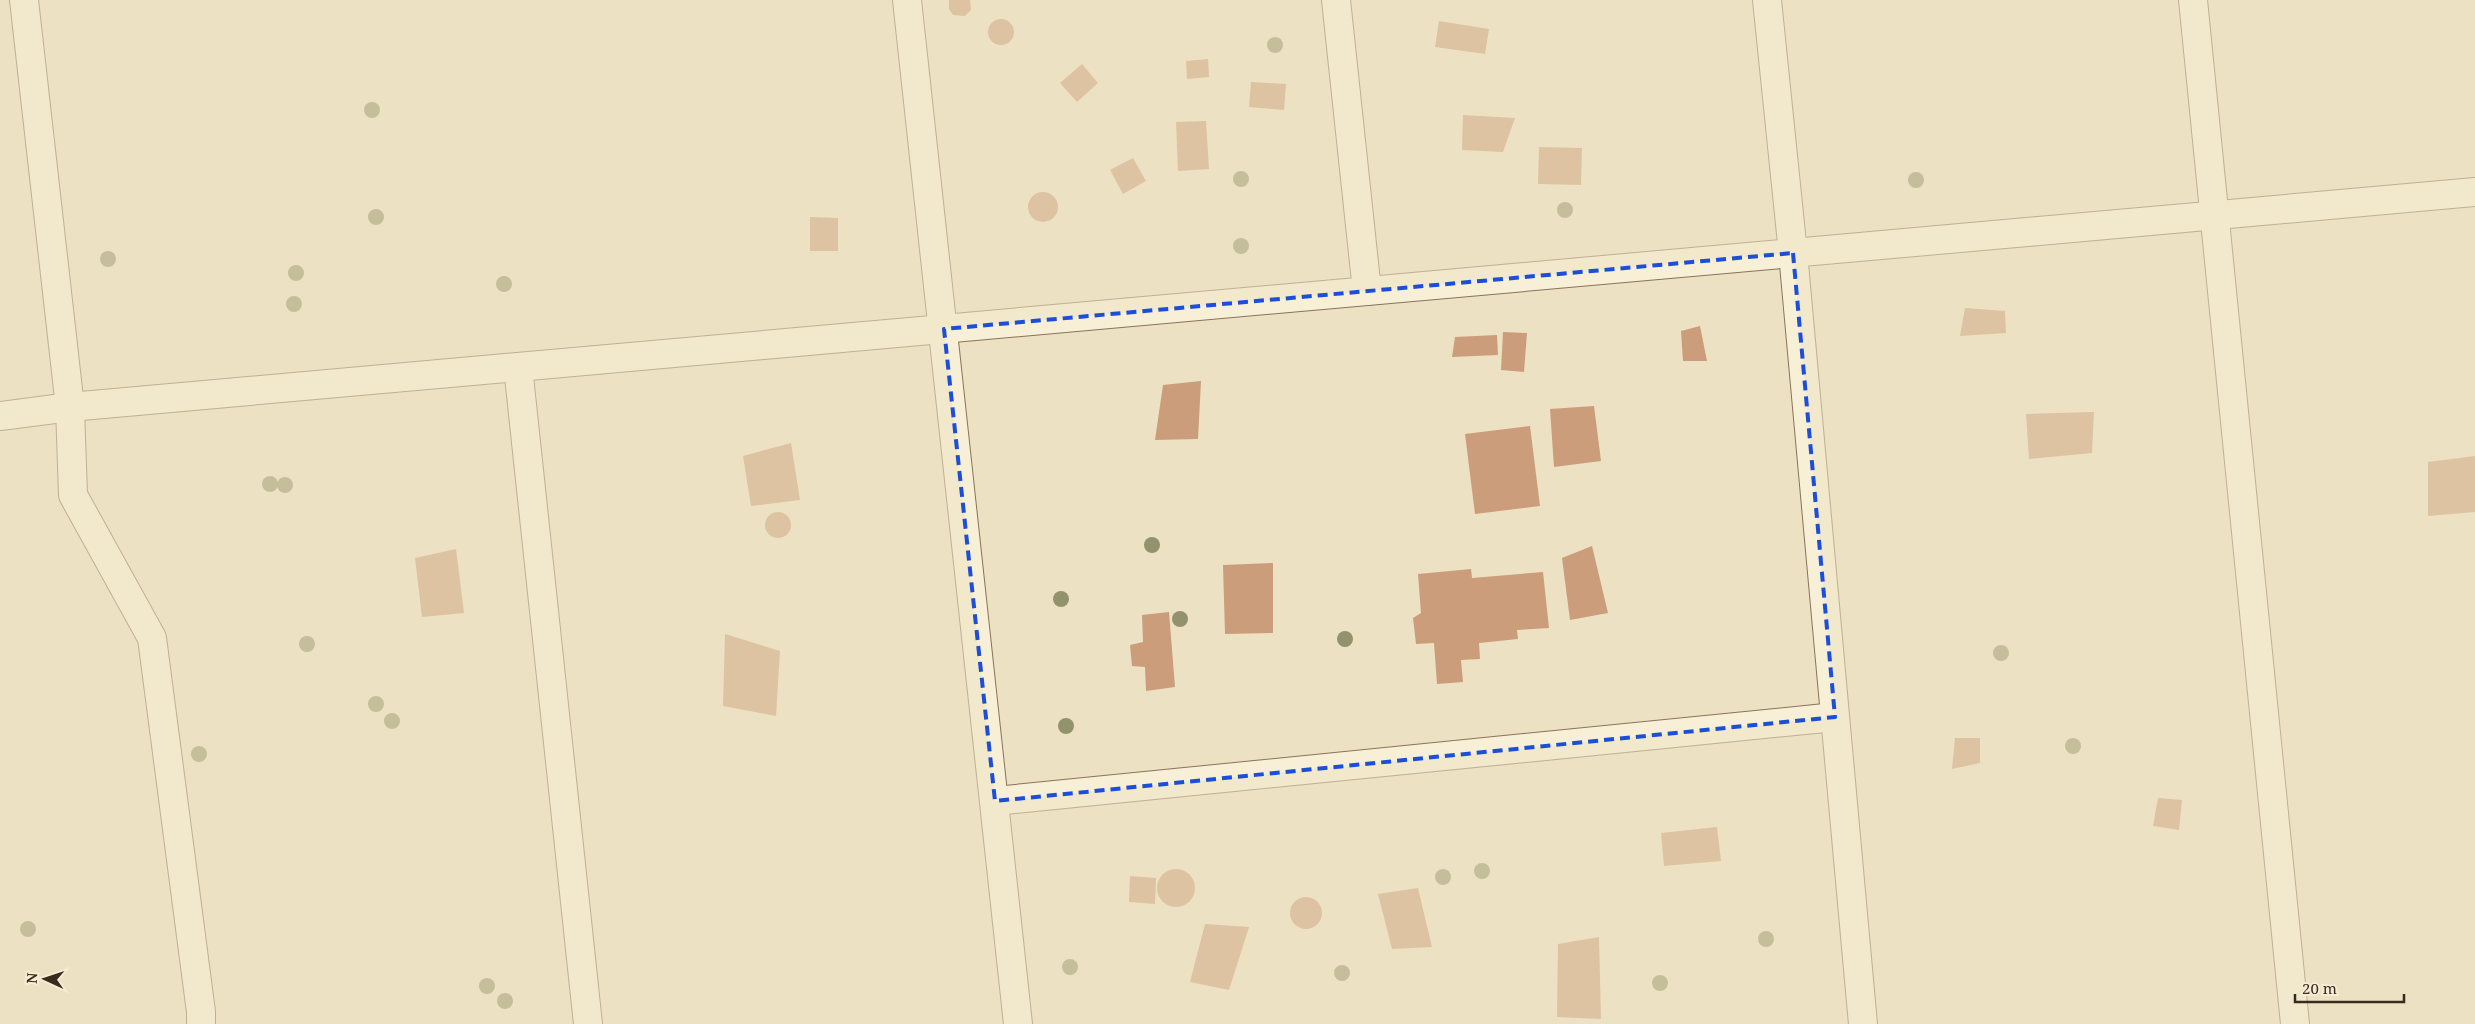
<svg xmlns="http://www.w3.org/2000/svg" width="2475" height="1024" font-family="'Noto Serif',serif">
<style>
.building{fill:#cb9d7a}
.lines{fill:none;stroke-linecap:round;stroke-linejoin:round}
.minor-casing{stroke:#88735a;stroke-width:30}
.minor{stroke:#f8efd7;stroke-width:28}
.tree{fill:#92936c}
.marked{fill:none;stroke:#1d4ed8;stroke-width:4;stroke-dasharray:10 6;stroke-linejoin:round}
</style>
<rect width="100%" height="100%" fill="#ede1c3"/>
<g class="building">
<path d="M 949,0 L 970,0 L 971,10 L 965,16 L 953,15 L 949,9 Z"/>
<circle cx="1001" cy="32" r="13"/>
<path d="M 1439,21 L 1489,29 L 1485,54 L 1435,47 Z"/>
<path d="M 1208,59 L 1209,77 L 1187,79 L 1186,61 Z"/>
<path d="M 1082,64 L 1098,83 L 1077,102 L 1060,83 Z"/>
<path d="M 1251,82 L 1286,84 L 1284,110 L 1249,107 Z"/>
<path d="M 1463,115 L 1515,118 L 1503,152 L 1462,150 Z"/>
<path d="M 1206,121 L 1209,169 L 1178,171 L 1176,122 Z"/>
<path d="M 1539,147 L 1582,148 L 1581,185 L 1538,184 Z"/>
<path d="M 1133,158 L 1146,181 L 1123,194 L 1110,170 Z"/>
<circle cx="1043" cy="207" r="15"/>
<path d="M 810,217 L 838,218 L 838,251 L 810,251 Z"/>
<path d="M 1965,308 L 2005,311 L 2006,333 L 1960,336 Z"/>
<path d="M 1700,326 L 1707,361 L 1683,361 L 1681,331 Z"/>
<path d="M 1503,332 L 1527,333 L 1524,372 L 1501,370 Z"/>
<path d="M 1497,335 L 1498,355 L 1452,357 L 1455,337 Z"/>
<path d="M 1201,381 L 1198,439 L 1155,440 L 1163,385 Z"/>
<path d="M 1594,406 L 1601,461 L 1554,467 L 1550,409 Z"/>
<path d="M 2094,412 L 2092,453 L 2029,459 L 2026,414 Z"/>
<path d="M 1530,426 L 1540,506 L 1475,514 L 1465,434 Z"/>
<path d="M 791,443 L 800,500 L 751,506 L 743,456 Z"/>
<path d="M 2475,456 L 2475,512 L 2428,516 L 2428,462 Z"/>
<circle cx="778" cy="525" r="13"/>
<path d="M 1592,546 L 1608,613 L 1570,620 L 1562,558 Z"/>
<path d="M 456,549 L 464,613 L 422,617 L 415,558 Z"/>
<path d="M 1273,563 L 1273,633 L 1225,634 L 1223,565 Z"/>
<path d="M 1471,569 L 1472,578 L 1543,572 L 1549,628 L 1517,630 L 1518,639 L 1479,643 L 1480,659 L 1461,660 L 1463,682 L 1437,684 L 1434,643 L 1416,644 L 1413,618 L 1421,613 L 1418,574 Z"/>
<path d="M 1169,612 L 1175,687 L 1146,691 L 1145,667 L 1132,666 L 1130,645 L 1143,642 L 1142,615 Z"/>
<path d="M 725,634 L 780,651 L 776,716 L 723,706 Z"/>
<path d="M 1955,738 L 1980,738 L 1980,763 L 1952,769 Z"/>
<path d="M 2158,798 L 2182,800 L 2179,830 L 2153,826 Z"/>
<path d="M 1717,827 L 1721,861 L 1664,866 L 1661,833 Z"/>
<circle cx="1176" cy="888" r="19"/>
<path d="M 1130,876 L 1156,878 L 1155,904 L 1129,902 Z"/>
<path d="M 1418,888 L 1432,947 L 1392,949 L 1378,894 Z"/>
<circle cx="1306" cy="913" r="16"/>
<path d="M 1205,924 L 1249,927 L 1229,990 L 1190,982 Z"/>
<path d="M 1599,937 L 1601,1019 L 1557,1017 L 1558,944 Z"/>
</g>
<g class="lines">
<g class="minor-casing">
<g id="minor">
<path d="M 24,0 L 70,407 L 73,495 L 152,638 L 201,1012 L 201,1024"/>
<path d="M 907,0 L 1018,1024"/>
<path d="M 1336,0 L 1367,291"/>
<path d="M 1767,0 L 1793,253 L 1863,1024"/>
<path d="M 2193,0 L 2295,1024"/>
<path d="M 518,367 L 588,1024"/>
<path d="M 0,416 L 70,407 L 2475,192"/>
<path d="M 995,801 L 1835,717"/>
</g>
</g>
<use href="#minor" class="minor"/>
</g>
<g class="tree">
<circle cx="1275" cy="45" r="8"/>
<circle cx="372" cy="110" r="8"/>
<circle cx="1241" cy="179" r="8"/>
<circle cx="1916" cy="180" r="8"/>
<circle cx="1565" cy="210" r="8"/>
<circle cx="376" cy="217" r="8"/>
<circle cx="1241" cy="246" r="8"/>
<circle cx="108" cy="259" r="8"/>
<circle cx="296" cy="273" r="8"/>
<circle cx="504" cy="284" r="8"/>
<circle cx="294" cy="304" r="8"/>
<circle cx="270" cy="484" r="8"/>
<circle cx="285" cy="485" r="8"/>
<circle cx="1152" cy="545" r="8"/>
<circle cx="1061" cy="599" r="8"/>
<circle cx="1180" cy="619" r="8"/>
<circle cx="1345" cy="639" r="8"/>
<circle cx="307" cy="644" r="8"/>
<circle cx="2001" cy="653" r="8"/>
<circle cx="376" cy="704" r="8"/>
<circle cx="392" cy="721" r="8"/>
<circle cx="1066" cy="726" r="8"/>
<circle cx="2073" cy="746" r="8"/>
<circle cx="199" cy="754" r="8"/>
<circle cx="1482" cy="871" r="8"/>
<circle cx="1443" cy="877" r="8"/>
<circle cx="28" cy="929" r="8"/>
<circle cx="1766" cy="939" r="8"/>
<circle cx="1070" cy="967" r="8"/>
<circle cx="1342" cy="973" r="8"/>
<circle cx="1660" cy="983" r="8"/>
<circle cx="487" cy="986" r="8"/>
<circle cx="505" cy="1001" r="8"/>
</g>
<path d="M0 0H2475V1024H0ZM 1793,253 L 1835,717 L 995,801 L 944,329 Z" fill="#ede1c3" fill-opacity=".55" fill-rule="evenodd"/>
<path class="marked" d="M 1793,253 L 1835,717 L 995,801 L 944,329 Z"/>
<g transform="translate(45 979) rotate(273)" stroke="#f5ecd3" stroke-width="4" paint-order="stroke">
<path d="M0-4L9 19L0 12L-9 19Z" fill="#382b1e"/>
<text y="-8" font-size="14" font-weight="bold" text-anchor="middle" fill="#382b1e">N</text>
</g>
<path d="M2295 994v8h109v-8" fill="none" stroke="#382b1e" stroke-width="2.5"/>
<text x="2302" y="994" font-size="15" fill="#382b1e" stroke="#f5ecd3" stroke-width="4" paint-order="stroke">20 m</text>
</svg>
